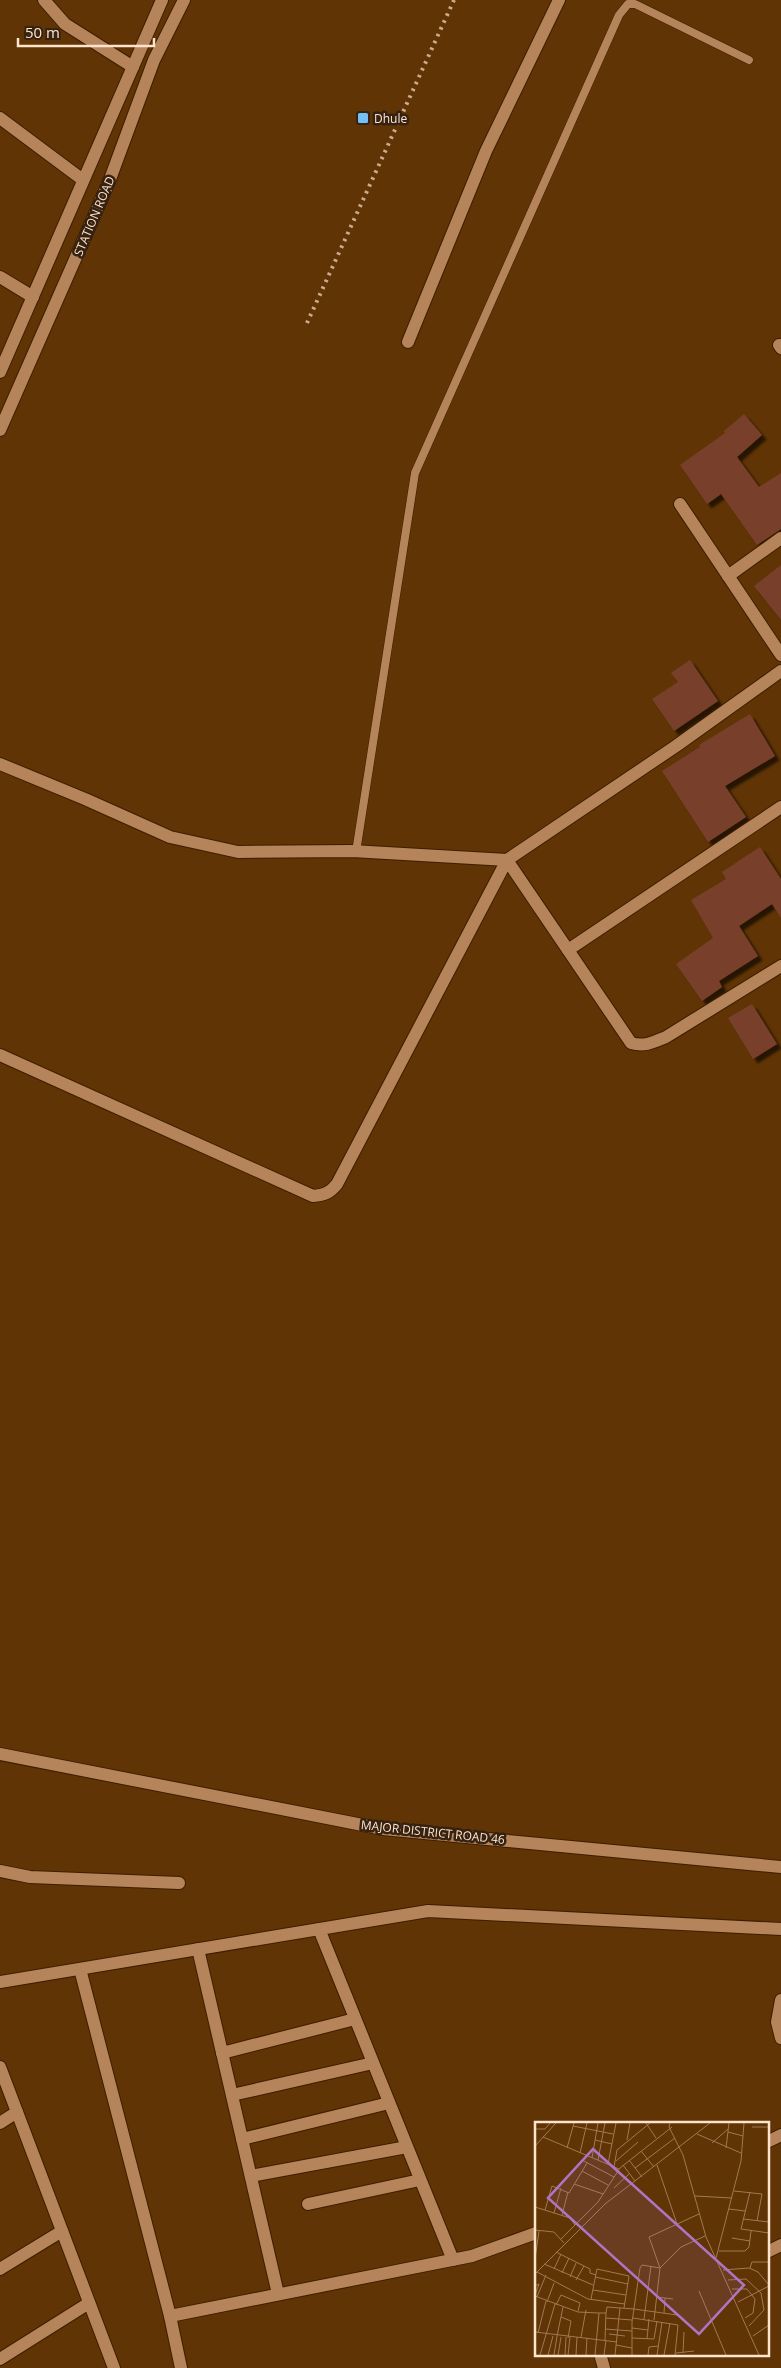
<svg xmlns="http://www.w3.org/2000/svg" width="781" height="2368" font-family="'Open Sans',sans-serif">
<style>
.building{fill:#78402b;filter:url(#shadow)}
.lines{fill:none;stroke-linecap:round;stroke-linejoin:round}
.service-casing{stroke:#3e1e00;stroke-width:9}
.minor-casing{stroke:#3e1e00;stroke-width:14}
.secondary-casing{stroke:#3e1e00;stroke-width:14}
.service{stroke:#b5845a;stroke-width:8}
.minor{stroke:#b5845a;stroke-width:12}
.secondary{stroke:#b5845a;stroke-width:12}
.rail{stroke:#cdac8e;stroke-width:4;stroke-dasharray:2.5 5;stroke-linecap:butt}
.poi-dot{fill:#74c0f6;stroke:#362211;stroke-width:2}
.labels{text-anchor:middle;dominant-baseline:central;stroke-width:5;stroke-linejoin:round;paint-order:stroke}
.poi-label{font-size:12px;fill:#fee3cd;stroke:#362211;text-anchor:start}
.street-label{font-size:12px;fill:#fee3cd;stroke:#362211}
.inset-road{fill:none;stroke:#9f7a54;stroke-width:1}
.view{fill:#af75c5;fill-opacity:0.15;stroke:#af75c5;stroke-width:2.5}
.inset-edge{fill:none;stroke:#fee3cd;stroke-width:2.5}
</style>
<defs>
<filter id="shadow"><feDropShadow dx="4.5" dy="4.5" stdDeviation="1" flood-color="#0009"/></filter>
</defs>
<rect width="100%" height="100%" fill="#603404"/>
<g class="building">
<path d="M 744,414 L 762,435 L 737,457 L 759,487 L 781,473 L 781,529 L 757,545 L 721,494 L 707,504 L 680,465 L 725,433 L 724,431 Z"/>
<path d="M 781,565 L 781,620 L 754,586 Z"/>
<path d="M 690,660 L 718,701 L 674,731 L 652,699 L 678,682 L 671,673 Z"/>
<path d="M 750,714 L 775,756 L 725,786 L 746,817 L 708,842 L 662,771 L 700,747 L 699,745 Z"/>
<path d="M 760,847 L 781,879 L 781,918 L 772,904 L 739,926 L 758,956 L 719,981 L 722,987 L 702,1001 L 676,964 L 713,938 L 691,900 L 726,879 L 722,872 Z"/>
<path d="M 752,1004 L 777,1044 L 753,1059 L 728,1018 Z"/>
</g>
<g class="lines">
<g class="service-casing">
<path id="service" d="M 356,852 L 415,473 L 619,15 L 628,4 L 635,4 L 749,60"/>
</g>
<g class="minor-casing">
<g id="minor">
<path d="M 44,0 L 65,24 L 133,67"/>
<path d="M 0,118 L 83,180"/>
<path d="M 0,277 L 33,297"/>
<path d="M 408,342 L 486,151 L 559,0"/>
<path d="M 779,345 L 781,348"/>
<path d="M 680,504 L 781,655"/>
<path d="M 728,576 L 781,538"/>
<path d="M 0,764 L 85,799 L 170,837 L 238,852 L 352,851 L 507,860 L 676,746 L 781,671"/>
<path d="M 568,950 L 781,807"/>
<path d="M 0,1055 L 313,1196 C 324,1195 330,1193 337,1184 L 507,860 L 631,1043 C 645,1047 654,1042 666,1037 L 781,966"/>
<path d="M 0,1871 L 30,1877 L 179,1883"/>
<path d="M 319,1929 L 453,2260"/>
<path d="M 198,1949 L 278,2294"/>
<path d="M 80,1969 L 170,2316 L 181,2368"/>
<path d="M 0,1982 L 428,1911 L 781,1929"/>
<path d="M 781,2000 L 777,2022 L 781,2038"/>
<path d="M 222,2053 L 355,2019"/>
<path d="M 0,2067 L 114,2368"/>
<path d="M 232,2095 L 373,2063"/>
<path d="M 0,2123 L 17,2112"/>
<path d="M 242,2139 L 389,2103"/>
<path d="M 767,2142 L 781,2135"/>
<path d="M 251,2176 L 407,2147"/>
<path d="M 308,2204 L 420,2180"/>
<path d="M 767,2252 L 781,2245"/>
<path d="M 0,2269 L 62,2231"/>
<path d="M 170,2316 L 472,2256 L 536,2233"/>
<path d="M 600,2354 L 604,2368"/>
<path d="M 0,2359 L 89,2303"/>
</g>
</g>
<g class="secondary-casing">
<g id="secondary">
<path d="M 0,372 L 162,0"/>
<path d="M 0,430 L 109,182 L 154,60 L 184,0"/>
<path d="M 0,1754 L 383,1829 L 781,1867"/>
</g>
</g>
<use href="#service" class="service"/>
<use href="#minor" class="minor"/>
<use href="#secondary" class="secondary"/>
<path class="rail" d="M 307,323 L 454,0"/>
</g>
<rect class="poi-dot" x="357" y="112" width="12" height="12" rx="2.5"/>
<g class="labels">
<g class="poi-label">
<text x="374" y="118">Dhule</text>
</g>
<g class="street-label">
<text transform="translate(94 216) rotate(-67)">STATION ROAD</text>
<text transform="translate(433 1832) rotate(6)">MAJOR DISTRICT ROAD 46</text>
</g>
</g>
<g transform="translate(535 2122)">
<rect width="234" height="234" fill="#603404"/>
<path class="inset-road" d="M 111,1 L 121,16M 135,1 L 134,5 L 148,33 L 171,115 L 224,233M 38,4 L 78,12M 217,5 L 234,5M 0,7 L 10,7 L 15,1M 193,10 L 208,14M 162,12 L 206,31M 8,15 L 84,47M 60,18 L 77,22M 92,18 L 95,1M 177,21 L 193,7M 0,24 L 21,1M 32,26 L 39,1M 191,26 L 194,1M 106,29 L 119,45M 45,31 L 52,1M 57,36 L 63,1M 47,38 L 79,55M 63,38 L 70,1M 94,38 L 107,55M 81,39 L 103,20M 73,42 L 81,1M 88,43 L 100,59M 122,43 L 142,102M 79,45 L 82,28 L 115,1M 100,46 L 140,16M 47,49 L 73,63M 39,62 L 68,72M 79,66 L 94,52M 199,69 L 227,72 L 222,99M 215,70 L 206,107 L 234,111M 160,74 L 197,76M 0,85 L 35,96 L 40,103M 194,87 L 210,89M 10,88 L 17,64 L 34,71 L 52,41M 19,91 L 26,66M 27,93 L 33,70M 208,97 L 234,100M 0,108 L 19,110 L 29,121M 197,116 L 215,119M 26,117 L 63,80 L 85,46 L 137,5M 184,129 L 210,129 L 214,125 L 216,109M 21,130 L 55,147 L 55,151 L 61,153M 181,136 L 206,39 L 209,1M 0,137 L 4,109M 9,142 L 58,163M 215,146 L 217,140 L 234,140M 19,147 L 26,132M 188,148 L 214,146 L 223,150 L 234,163M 2,150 L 53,177 L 90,182M 27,151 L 34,136M 0,152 L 70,82 L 175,1M 35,155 L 41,141M 60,155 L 93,162M 41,158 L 49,144M 193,158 L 211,157 L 226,171 L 229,188 L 214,204M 0,164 L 4,162 L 0,173M 197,167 L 212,167 L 220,177 L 218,191 L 210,196M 58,168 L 91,173M 164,169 L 191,233M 0,174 L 43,190 L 64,191 L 60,233M 2,175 L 11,153M 122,175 L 138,177M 56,177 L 62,147 L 94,154 L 89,186M 12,180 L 19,161M 203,180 L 234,164M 21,183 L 26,173 L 45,181 L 43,189M 99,187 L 142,193M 64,191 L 71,191 L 72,185 L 99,187M 129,191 L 130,176M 26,195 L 36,199 L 33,216M 71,196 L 97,198M 98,196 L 143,203 L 140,233M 109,197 L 116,144M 119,198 L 125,146 L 146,125 L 170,114M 97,206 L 113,208M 70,207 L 97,209M 0,210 L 82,220M 3,211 L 11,179M 74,212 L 90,214M 22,214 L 28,185M 218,214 L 234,203M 46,215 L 51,188M 97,216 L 119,217 L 122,199M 112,217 L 114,197M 70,218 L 71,191M 81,223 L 97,226M 141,231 L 159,229M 148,231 L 149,210M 5,233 L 20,182M 13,233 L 18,214M 19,233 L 22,214M 23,233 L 26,215M 30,233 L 31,215M 33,233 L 35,215M 41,233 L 42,215M 51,233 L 52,216M 69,233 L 71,218M 80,233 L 85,186M 97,233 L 97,200 L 105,146 L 107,143 L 125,146 L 114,115 L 164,92M 113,233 L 114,225 L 124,224M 122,233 L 127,200M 129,233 L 135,201"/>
<path class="view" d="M 58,27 L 209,163 L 164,212 L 13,76 Z"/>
<rect width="234" height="234" class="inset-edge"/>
</g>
<path d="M18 38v8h136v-8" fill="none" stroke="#fee3cd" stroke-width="2.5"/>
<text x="25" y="38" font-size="15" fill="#fee3cd" stroke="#362211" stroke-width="4" paint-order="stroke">50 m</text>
</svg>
